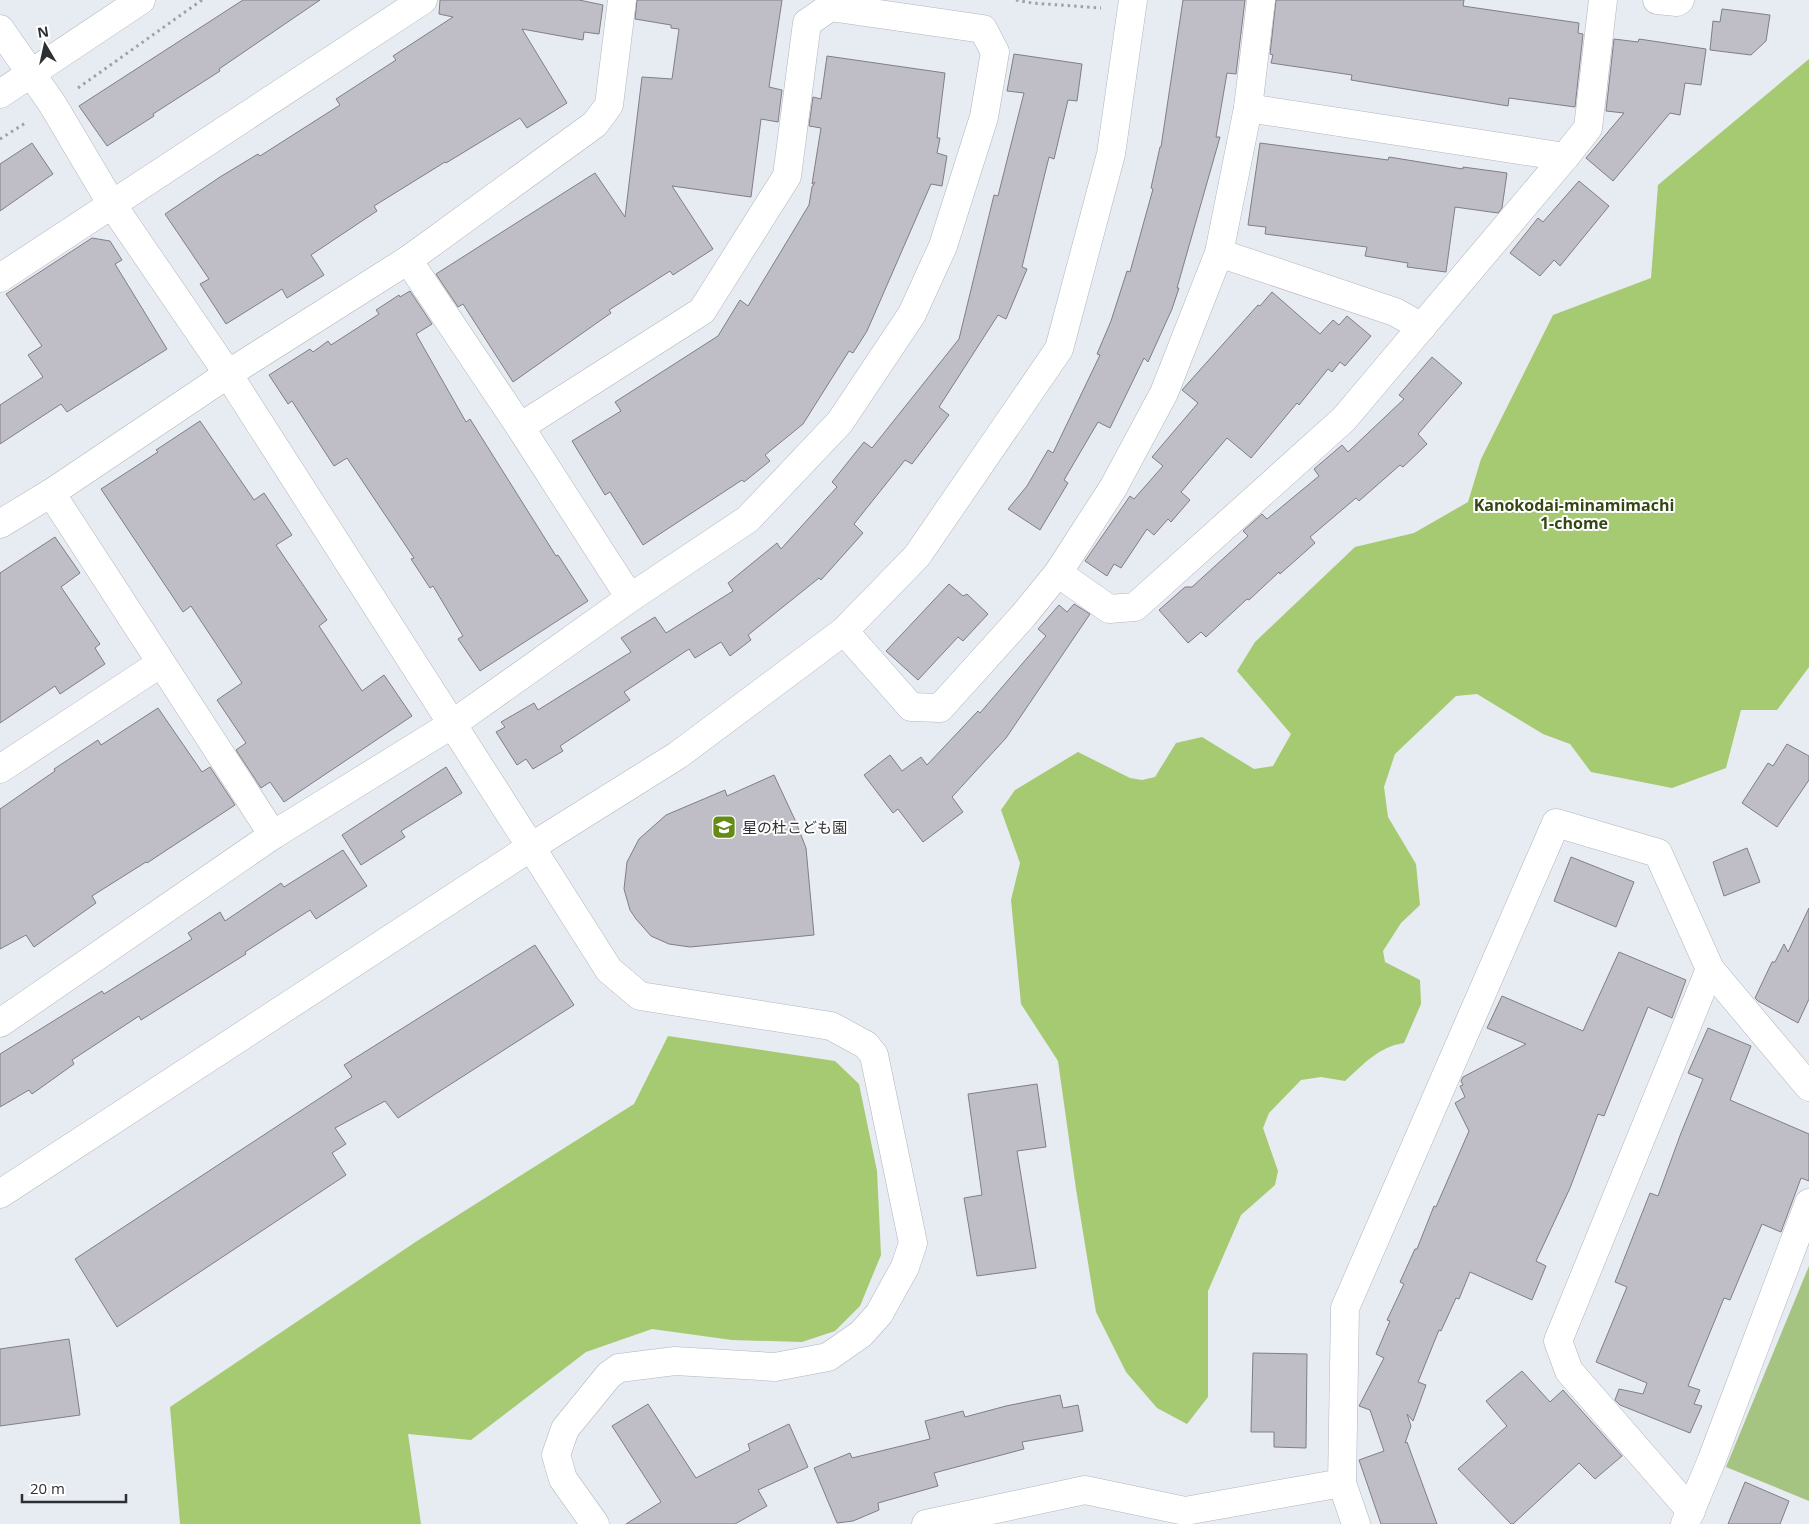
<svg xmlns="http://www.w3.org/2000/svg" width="1809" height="1524" font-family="'Open Sans','Noto Sans JP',sans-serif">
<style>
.green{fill:#a6c481}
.forest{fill:#a5ca72}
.building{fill:#bfbdc5;stroke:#807f86}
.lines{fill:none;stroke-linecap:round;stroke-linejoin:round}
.minor-casing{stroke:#b2b5bd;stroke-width:29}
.tertiary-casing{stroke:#b2b5bd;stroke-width:29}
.path{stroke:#9fa1a7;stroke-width:3;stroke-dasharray:2.5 4;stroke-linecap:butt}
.minor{stroke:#fff;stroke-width:28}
.tertiary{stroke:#fff;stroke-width:28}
.labels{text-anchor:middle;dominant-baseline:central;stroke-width:4;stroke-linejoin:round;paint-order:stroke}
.poi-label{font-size:15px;fill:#2e2f32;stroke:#fff;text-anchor:start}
.neighbourhood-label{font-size:16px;font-weight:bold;fill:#344713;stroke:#fff}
</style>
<rect width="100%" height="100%" fill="#e7ebf2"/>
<path class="green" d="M 1809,1266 L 1809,1501 L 1726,1467 Z"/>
<g class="forest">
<path d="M 1809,59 L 1809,667 L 1777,710 L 1741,710 L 1726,768 L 1672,788 L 1591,772 L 1570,744 L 1543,734 L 1477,694 L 1456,696 L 1395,754 L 1384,787 L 1388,817 L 1416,864 L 1420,905 L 1401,923 L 1383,951 L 1385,962 L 1420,980 L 1421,1004 L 1404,1043 C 1378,1047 1364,1064 1345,1081 L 1321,1077 L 1301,1080 L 1269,1113 L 1263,1128 L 1278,1171 L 1275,1185 L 1241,1215 L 1208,1291 L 1208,1397 L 1187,1424 L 1157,1408 L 1126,1372 L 1096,1312 L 1076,1189 L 1058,1061 L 1021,1004 L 1011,900 L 1020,863 L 1001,810 L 1015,790 L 1078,752 L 1130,778 L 1142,780 L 1155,777 L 1176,743 L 1202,737 L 1254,769 L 1273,766 L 1291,734 L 1237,671 L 1255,642 L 1355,547 L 1414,533 L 1468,502 L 1481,459 L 1553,315 L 1651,278 L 1658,185 Z"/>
<path d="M 668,1036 L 835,1061 L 859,1084 L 877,1171 L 881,1255 L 860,1306 L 835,1331 L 802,1342 L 732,1340 L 652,1329 L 586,1352 L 471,1440 L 408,1434 L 421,1524 L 180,1524 L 170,1407 L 417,1241 L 634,1104 Z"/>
</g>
<g class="building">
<path d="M 243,0 L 320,0 L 219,69 L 220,71 L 153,114 L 154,116 L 107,146 L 79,106 Z"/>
<path d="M 440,0 L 579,0 L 603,5 L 599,34 L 584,32 L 583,40 L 522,29 L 567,103 L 527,128 L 520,118 L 446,163 L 445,162 L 374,206 L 377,211 L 311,255 L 324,275 L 287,298 L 282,289 L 226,324 L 200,284 L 209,279 L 165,214 L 220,177 L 258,154 L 260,156 L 340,105 L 336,99 L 396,60 L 393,56 L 453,17 L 439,14 Z"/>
<path d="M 637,0 L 782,0 L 769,87 L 782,90 L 778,122 L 761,119 L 751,197 L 672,186 L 713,249 L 673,275 L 670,271 L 609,310 L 611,313 L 513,382 L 463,304 L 458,307 L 436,274 L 595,173 L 625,217 L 642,77 L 672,79 L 679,29 L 671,28 L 671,25 L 635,19 Z"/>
<path d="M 1183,0 L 1245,0 L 1236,74 L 1227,73 L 1216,137 L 1220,137 L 1177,288 L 1179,288 L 1172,309 L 1148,362 L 1144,358 L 1110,428 L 1098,422 L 1064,480 L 1068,483 L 1040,530 L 1008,509 L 1027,486 L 1048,450 L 1053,453 L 1100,355 L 1097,354 L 1111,321 L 1127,271 L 1130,272 L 1153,189 L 1151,188 L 1160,147 L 1161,147 Z"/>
<path d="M 1276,0 L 1464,0 L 1463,6 L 1579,23 L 1578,33 L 1583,34 L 1575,107 L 1509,98 L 1508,106 L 1351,80 L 1352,75 L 1271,63 L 1273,55 L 1270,54 Z"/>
<path d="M 1722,9 L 1770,15 L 1766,41 L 1751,55 L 1710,50 L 1713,21 L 1720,22 Z"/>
<path d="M 1614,39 L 1638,42 L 1639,39 L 1706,49 L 1701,85 L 1685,83 L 1680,115 L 1670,113 L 1613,181 L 1586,158 L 1624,113 L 1606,111 Z"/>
<path d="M 1014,54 L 1082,64 L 1077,101 L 1068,100 L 1054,159 L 1049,157 L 1022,267 L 1027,269 L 1006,319 L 998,315 L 939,407 L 949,415 L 912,464 L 905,460 L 854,524 L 863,533 L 821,580 L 819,578 L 748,635 L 751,640 L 730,656 L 721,642 L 695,658 L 689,649 L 624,692 L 630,700 L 560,746 L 563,751 L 533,769 L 526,759 L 517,765 L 496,732 L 505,727 L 501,722 L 534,703 L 538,710 L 631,652 L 621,638 L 655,617 L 666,633 L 733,591 L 728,583 L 777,543 L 781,549 L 837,487 L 832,482 L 864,442 L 872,448 L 959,339 L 994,195 L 998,196 L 1024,93 L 1007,91 Z"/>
<path d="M 827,56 L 945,73 L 937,138 L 940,138 L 937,153 L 947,156 L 942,186 L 931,184 L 867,331 L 853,353 L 849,351 L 803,424 L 765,455 L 770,461 L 744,482 L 742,480 L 643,545 L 610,492 L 605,495 L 572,441 L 621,411 L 615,402 L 718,336 L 740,300 L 748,306 L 809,205 L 812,187 L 815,182 L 812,184 L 821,128 L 809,126 L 813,97 L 821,99 Z"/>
<path d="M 32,143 L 53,174 L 0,211 L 0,164 Z"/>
<path d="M 1260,143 L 1388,160 L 1389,157 L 1463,169 L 1463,167 L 1507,173 L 1502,208 L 1498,213 L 1455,207 L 1446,272 L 1407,267 L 1408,263 L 1365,256 L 1367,247 L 1265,234 L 1266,227 L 1248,225 Z"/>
<path d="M 1579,181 L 1609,206 L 1560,266 L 1554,260 L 1540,276 L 1510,253 L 1538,218 L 1543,222 Z"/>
<path d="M 92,238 L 110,241 L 122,260 L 115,264 L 167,349 L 67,412 L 61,404 L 0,444 L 0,405 L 43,377 L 28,355 L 42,346 L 6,294 Z"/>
<path d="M 410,291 L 432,324 L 416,334 L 466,422 L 470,419 L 556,556 L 558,555 L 588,601 L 480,671 L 458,639 L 463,636 L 433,586 L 430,588 L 411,559 L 414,558 L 347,458 L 334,466 L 292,401 L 288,404 L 269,375 L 310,349 L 313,352 L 328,341 L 331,345 L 379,314 L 376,310 L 399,295 L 400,297 Z"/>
<path d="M 1272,292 L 1320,334 L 1333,320 L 1339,325 L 1347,316 L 1371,336 L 1345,366 L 1340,362 L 1332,372 L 1328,369 L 1299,405 L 1297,403 L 1251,458 L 1227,438 L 1181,492 L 1190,500 L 1171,522 L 1168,519 L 1154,535 L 1147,529 L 1121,568 L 1114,564 L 1107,576 L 1085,561 L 1130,496 L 1134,499 L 1163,466 L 1152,457 L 1198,403 L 1182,390 L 1258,305 L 1260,306 Z"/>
<path d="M 1432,357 L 1462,383 L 1418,434 L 1427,444 L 1403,467 L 1400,465 L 1359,501 L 1356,498 L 1310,537 L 1315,543 L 1280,574 L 1279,572 L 1249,600 L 1247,599 L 1206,637 L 1201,632 L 1188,643 L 1159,610 L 1185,587 L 1192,587 L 1248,536 L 1243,531 L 1262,514 L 1267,519 L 1319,476 L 1314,469 L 1342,445 L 1348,452 L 1404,399 L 1399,395 Z"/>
<path d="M 200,421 L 254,500 L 264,493 L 292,535 L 276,545 L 327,620 L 319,626 L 362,691 L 384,675 L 412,716 L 284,802 L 270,782 L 261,788 L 236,750 L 246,743 L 217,700 L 242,683 L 191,606 L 183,612 L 101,489 L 158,452 L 156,450 Z"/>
<path d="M 55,537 L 80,573 L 61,587 L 100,644 L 95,648 L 105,664 L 60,694 L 55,686 L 0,723 L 0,573 Z"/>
<path d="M 949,584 L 963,596 L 967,594 L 988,614 L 963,641 L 958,637 L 918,680 L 886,651 Z"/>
<path d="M 1074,604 L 1090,614 L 1006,738 L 952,797 L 963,812 L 923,842 L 898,809 L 893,813 L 864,775 L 890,755 L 902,771 L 921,757 L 927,765 L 978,711 L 980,713 L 1046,636 L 1038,629 L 1059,605 L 1067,612 Z"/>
<path d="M 158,708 L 202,772 L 210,767 L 235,805 L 147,863 L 146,862 L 92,896 L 96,903 L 34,947 L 26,935 L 0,949 L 0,809 L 55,771 L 54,769 L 98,740 L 101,745 Z"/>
<path d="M 1787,744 L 1809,756 L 1809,780 L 1777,827 L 1742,803 L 1768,763 L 1773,766 Z"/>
<path d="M 446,767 L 462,793 L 401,831 L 405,837 L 361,865 L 342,835 Z"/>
<path d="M 774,775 L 795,820 L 806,848 L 814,935 L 690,947 L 669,944 L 651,936 L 636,919 L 630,910 L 624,889 L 627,862 L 639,839 L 666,815 L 725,790 L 727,796 Z"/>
<path d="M 1747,848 L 1760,882 L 1724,896 L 1713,862 Z"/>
<path d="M 343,850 L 367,886 L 316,919 L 310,910 L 245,952 L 246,954 L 141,1020 L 139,1016 L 72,1060 L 74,1064 L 32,1094 L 29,1090 L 0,1107 L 0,1054 L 102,991 L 104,994 L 192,939 L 188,933 L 220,912 L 225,921 L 281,883 L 284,887 Z"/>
<path d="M 1571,857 L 1634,882 L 1616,927 L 1554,901 Z"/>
<path d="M 1809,908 L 1809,999 L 1798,1023 L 1758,1001 L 1755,998 L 1772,962 L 1775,962 L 1784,944 L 1788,952 Z"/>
<path d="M 535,945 L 574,1005 L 398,1118 L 385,1101 L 335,1128 L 346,1144 L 332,1153 L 346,1175 L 117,1327 L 75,1259 L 352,1077 L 344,1065 Z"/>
<path d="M 1619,952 L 1686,980 L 1672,1018 L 1648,1007 L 1604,1116 L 1598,1114 L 1570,1188 L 1536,1261 L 1546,1266 L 1532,1300 L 1470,1272 L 1459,1299 L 1456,1298 L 1441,1331 L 1439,1330 L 1418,1382 L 1426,1385 L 1413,1421 L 1407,1414 L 1411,1426 L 1405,1443 L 1407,1442 L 1437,1524 L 1381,1524 L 1359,1460 L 1384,1451 L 1370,1410 L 1359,1406 L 1384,1358 L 1376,1354 L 1390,1321 L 1387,1320 L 1404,1284 L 1400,1282 L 1415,1249 L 1417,1249 L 1434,1206 L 1436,1207 L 1469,1131 L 1455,1103 L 1465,1097 L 1460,1086 L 1463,1085 L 1461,1081 L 1463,1077 L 1526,1044 L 1487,1028 L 1502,996 L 1583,1031 Z"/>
<path d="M 1708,1028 L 1751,1046 L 1730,1100 L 1809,1134 L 1809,1181 L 1801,1178 L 1781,1232 L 1762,1224 L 1730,1300 L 1724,1298 L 1688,1386 L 1700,1390 L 1694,1404 L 1702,1406 L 1690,1433 L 1620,1405 L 1615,1400 L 1619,1389 L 1643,1394 L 1647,1383 L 1596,1362 L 1627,1287 L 1615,1282 L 1650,1193 L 1658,1196 L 1681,1133 L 1703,1079 L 1688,1073 Z"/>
<path d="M 1037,1084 L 1046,1147 L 1017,1151 L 1036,1268 L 977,1276 L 964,1198 L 982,1195 L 968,1094 Z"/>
<path d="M 69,1339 L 80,1415 L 0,1426 L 0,1349 Z"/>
<path d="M 1253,1353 L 1307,1354 L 1306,1448 L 1274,1447 L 1274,1432 L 1251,1432 Z"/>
<path d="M 1522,1371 L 1550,1402 L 1563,1390 L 1622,1456 L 1595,1479 L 1579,1463 L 1513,1524 L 1511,1524 L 1458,1469 L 1507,1426 L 1486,1401 Z"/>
<path d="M 1060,1395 L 1063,1408 L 1078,1405 L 1083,1431 L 1022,1442 L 1024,1449 L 934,1473 L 938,1486 L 878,1503 L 879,1510 L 853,1521 L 837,1523 L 814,1468 L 850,1453 L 852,1458 L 930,1439 L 925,1421 L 963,1411 L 965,1417 L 1006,1406 Z"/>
<path d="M 648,1404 L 696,1478 L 750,1450 L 748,1444 L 789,1424 L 808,1467 L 758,1490 L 767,1506 L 735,1524 L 626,1524 L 661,1502 L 612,1426 Z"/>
<path d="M 1745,1482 L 1789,1501 L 1780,1524 L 1728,1524 Z"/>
</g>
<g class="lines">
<g class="minor-casing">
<g id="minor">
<path d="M 1657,0 L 1677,2 L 1680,0"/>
<path d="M 0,29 L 53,105 L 111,203 L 228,374 L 531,847"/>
<path d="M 0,94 L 141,0"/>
<path d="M 1248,108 L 1565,157"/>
<path d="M 1219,253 L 1395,312 L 1422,327"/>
<path d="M 408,260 L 520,427 L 630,598"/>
<path d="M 0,278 L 423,0"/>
<path d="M 51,493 L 273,835"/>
<path d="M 0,524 L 51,493 L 228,374 L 408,260 L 595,124 L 609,105 L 622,0"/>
<path d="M 1058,573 L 1109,609 L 1135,607 L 1344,419 L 1565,157 L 1588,128 L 1603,0"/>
<path d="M 844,631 L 911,707 L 940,708 L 1023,616 L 1058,573 L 1113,488 L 1164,393 L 1219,253 L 1248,108 L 1261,0"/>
<path d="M 0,769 L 161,663"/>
<path d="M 0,1023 L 273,835 L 451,725 L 630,598 L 748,519 L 840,422 L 912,314 L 943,246 L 984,117 L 995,52 L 983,29 L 830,7 L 807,23 L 787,176 L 702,311 L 520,427"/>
<path d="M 1691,1511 L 1569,1371 L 1558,1341 L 1710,969"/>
<path d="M 926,1524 L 1085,1490 L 1185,1511 L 1342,1483"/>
<path d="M 1356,1524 L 1342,1483 L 1345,1308 L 1556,823 L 1658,853 L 1710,969 L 1809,1087"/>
<path d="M 1685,1524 L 1711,1462 L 1809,1203"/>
</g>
</g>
<g class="tertiary-casing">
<g id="tertiary">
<path d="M 531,847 L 609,970 L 640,996 L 831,1026 L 866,1045 L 874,1055 L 913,1243 L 905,1267 L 879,1314 L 861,1334 L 828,1357 L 775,1367 L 675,1361 L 619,1368 L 609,1375 L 565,1429 L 556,1455 L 563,1479 L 595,1524"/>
<path d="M 0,1194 L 531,847 L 678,755 L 844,631 L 917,556 L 1059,349 L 1111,154 L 1133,0"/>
</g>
</g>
<g class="path">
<path d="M 1016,0 L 1032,3 L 1101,8"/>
<path d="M 78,88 L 202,0"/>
<path d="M 0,139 L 27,122"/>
</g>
<use href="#minor" class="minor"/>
<use href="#tertiary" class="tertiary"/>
</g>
<defs>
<g id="school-square" transform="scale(1.25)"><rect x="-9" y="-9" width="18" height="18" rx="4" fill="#638b16" stroke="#fff"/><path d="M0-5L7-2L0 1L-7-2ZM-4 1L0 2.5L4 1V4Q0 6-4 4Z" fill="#fff"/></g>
</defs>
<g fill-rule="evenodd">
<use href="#school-square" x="724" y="827"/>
</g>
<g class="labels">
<g class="poi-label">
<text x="742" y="827">星の杜こども園</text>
</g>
<g class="neighbourhood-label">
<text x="1574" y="505">Kanokodai-minamimachi<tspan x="1574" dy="18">1-chome</tspan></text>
</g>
</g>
<g transform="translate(45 45) rotate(351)" stroke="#ffffff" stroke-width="4" paint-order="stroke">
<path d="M0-4L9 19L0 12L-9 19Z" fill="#2e2f32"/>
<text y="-8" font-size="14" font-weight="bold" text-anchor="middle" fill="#2e2f32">N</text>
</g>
<path d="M22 1494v8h104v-8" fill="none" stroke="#2e2f32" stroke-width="2.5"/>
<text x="30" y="1494" font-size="15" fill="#2e2f32" stroke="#ffffff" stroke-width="4" paint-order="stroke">20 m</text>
</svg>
